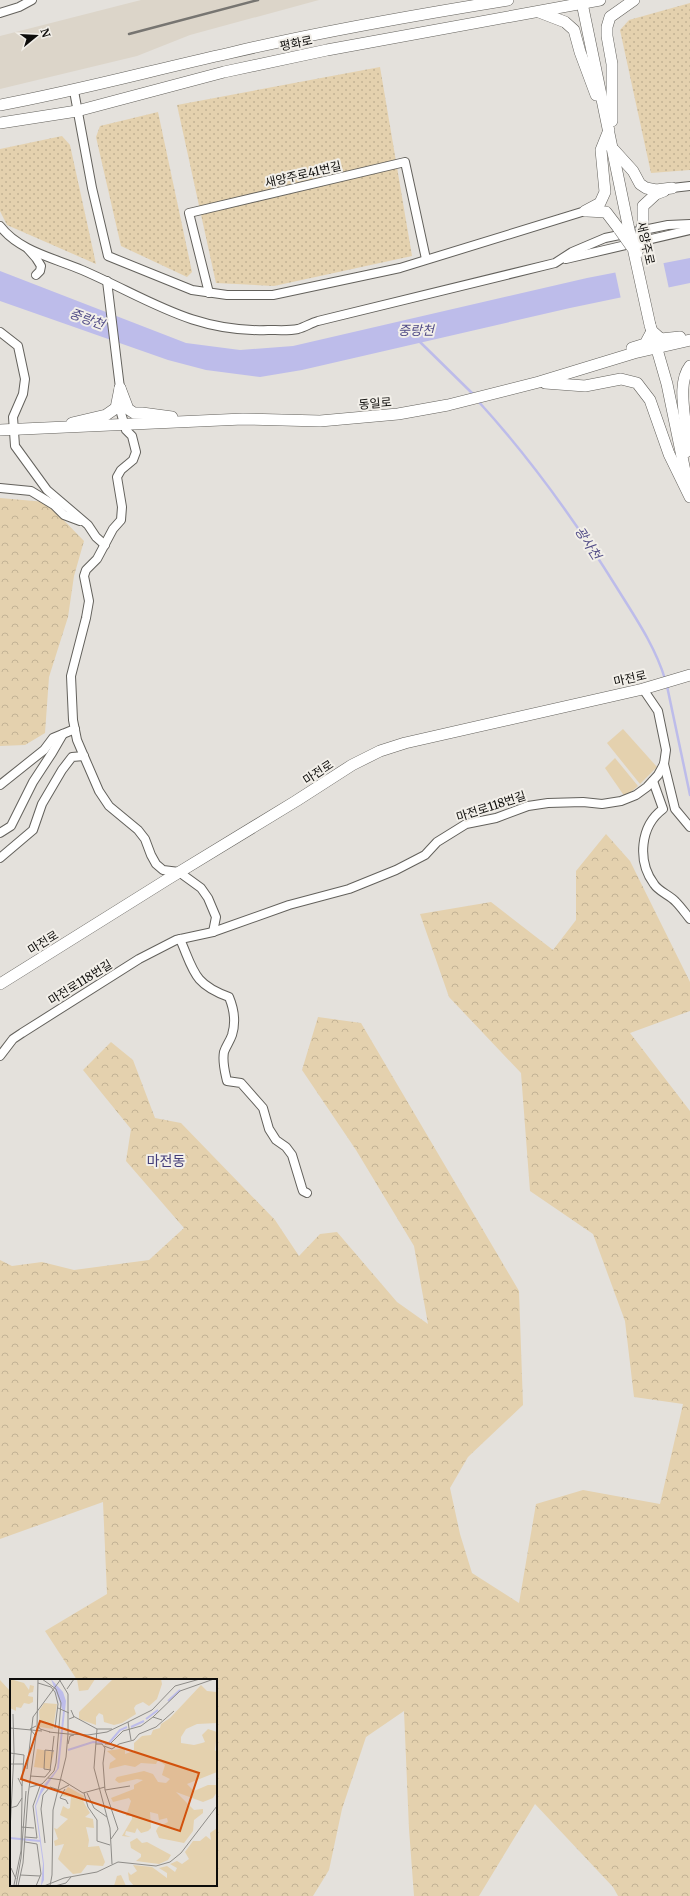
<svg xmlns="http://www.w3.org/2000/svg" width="690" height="1896" font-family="Merriweather,'Noto Sans KR',serif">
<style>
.built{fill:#dcd5c9}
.grass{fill:url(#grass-dots)}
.forest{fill:url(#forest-crowns)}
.pitch{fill:#e4d1ae}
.water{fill:#bdbcea}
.pier{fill:#e4e1dc}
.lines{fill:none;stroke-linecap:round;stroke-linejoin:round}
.stream{stroke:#bdbcea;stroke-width:2.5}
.street-casing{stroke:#63615c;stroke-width:10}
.secondary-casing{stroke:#63615c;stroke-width:12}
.street{stroke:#fff;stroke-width:8}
.secondary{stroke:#fff;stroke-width:11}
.rail{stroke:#777571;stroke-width:2.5}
.secondary-bridge-casing{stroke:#63615c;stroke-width:12;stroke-linecap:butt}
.secondary-bridge{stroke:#fff;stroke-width:11}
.labels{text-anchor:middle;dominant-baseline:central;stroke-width:4;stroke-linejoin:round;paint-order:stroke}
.street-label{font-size:12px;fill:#0d0c0a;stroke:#f2efe9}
.water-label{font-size:13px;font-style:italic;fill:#514c87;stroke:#f2efe9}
.quarter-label{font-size:14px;fill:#433d79;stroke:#f2efe9}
.inset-river{fill:none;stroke:#bdbcea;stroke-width:2}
.inset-road{fill:none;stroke:#8e8c88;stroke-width:1}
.view{fill:#d2510c;fill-opacity:0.15;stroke:#d2510c;stroke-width:2}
.inset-edge{fill:none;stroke:#0d0c0a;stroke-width:2}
</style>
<defs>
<pattern id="grass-dots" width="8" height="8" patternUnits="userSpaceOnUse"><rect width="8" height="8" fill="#e4d1ae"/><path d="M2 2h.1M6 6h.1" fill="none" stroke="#c2b294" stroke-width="1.8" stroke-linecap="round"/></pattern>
<pattern id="forest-crowns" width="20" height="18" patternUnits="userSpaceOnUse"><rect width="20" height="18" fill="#e4d1ae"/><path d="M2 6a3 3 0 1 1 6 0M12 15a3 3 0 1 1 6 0" fill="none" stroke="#c2b294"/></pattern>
</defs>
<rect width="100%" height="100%" fill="#e4e1dc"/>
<path class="built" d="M 141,0 L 319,0 L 190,35 L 137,56 L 0,89 L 0,36 Z"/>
<g class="grass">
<path d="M 690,3 L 690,170 L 651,173 L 620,30 L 629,20 Z"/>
<path d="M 380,67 L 412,256 L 274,286 L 216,283 L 177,105 Z"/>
<path d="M 158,112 L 192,272 L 187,277 L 121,246 L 96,137 L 100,126 Z"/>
<path d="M 62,136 L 70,145 L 96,264 L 7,225 L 0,211 L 0,149 Z"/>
</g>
<g class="forest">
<path d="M 0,498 L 46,502 L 84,541 L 74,576 L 68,617 L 49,677 L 45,733 L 25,745 L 0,746 Z"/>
<path d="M 606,834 L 630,861 L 690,982 L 690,1011 L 630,1033 L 690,1111 L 690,1896 L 618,1896 L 613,1887 L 535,1804 L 479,1896 L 414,1896 L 409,1829 L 404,1711 L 366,1737 L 342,1809 L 329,1870 L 313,1896 L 0,1896 L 0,1680 L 11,1692 L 11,1885 L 216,1885 L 216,1680 L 77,1680 L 45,1631 L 107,1594 L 103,1502 L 0,1539 L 0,1260 L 12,1266 L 42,1262 L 74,1270 L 149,1260 L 184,1228 L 126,1161 L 131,1129 L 83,1070 L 111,1042 L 133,1060 L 155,1118 L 181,1123 L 275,1220 L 299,1256 L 320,1234 L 337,1232 L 397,1302 L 428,1324 L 414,1246 L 356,1150 L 302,1070 L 318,1017 L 361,1023 L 519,1291 L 523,1405 L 468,1457 L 450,1488 L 460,1534 L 472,1573 L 519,1603 L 536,1504 L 583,1490 L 660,1504 L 683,1404 L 634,1397 L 625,1321 L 593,1234 L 530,1191 L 521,1073 L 449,997 L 420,914 L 491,902 L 553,950 L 576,920 L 576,871 Z"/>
</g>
<g class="pitch">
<path d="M 623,729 L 657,767 L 640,784 L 607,743 Z"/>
<path d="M 615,758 L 638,786 L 625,797 L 605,768 Z"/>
</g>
<path class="water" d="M 690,258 L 690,283 L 570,308 L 302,370 L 260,377 L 206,370 L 168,360 L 0,301 L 0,271 L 186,343 L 240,350 L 293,346 L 587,278 Z"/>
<path class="pier" d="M 663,261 L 669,289 L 621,299 L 615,271 Z"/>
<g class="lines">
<g class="stream">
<path d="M 419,341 L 474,395"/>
<path d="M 478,401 C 531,459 576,522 617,588 C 635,617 655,646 665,679"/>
<path d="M 667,686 L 690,795"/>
</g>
<g class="street-casing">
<g id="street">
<path d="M 0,13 L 19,7 L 32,0"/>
<path d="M 74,91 L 92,188 L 108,256 L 192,290 L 227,295 L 273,295 L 400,268 L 585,211"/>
<path d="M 672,188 L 690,186"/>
<path d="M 0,226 C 19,251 54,258 82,270 C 147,298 193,333 268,330 C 277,330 289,331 298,329 C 305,327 311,323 318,321 L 555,263 L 572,252 L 605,238 L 668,225 L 690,224"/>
<path d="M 28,249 L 36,258 L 41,266 L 40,271 L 36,275"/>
<path d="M 566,259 L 690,230"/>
<path d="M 107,281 L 120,388 L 121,413 L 126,430 L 132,436 L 136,452 L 133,460 L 121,470 L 117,477 L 122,507 L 121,520 L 113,529 L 97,559 L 86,570 L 84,576 L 89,601 L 86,618 L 71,676 L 73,720 L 77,740 L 86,761 L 99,791 L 109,806 L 138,830 L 145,839 L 151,855 L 156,864 L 163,870 L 179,872 L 201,888 L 208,898 L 216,917 L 213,932"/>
<path d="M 209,293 L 189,213 L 405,162 L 426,259"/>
<path d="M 0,332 L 18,346 L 25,379 L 23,394 L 13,417 L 15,446 L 47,490 L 88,525 L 96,537 L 105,545"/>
<path d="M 0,488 L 31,491 L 54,505 L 64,515 L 80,521"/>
<path d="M 664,764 L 675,809 L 690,827"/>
<path d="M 653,781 L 663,809 C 640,826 637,861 654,884 C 659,892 670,895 676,902 C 681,907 685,913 690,919"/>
<path d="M 0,785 L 44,750 L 53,738 L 75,729"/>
<path d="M 0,833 L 11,826 L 33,782 L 52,753 L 63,734"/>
<path d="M 0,858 L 33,830 L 42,804 L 62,770 L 72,757 L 84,756"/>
<path d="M 180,939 C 194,971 193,984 229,997 C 234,1009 236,1022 232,1035 C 230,1041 226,1046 224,1052 C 222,1062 225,1072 227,1081 L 241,1083 L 263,1108 L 269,1129 L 276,1140 L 286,1147 L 292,1155 L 302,1188 L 303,1191 L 307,1193"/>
<path d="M 0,1056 L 13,1039 L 22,1033 L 139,959 L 176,940 L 213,932 L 289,905 L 349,889 L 396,870 L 425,855 L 437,842 L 466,824 L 496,818 L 528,806 L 548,803 L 583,802 L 602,804 L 621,801 L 636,795 L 647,787 L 658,775 L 664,764 L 666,750 L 658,711 L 643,689"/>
</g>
</g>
<g class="secondary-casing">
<g id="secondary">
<path d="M 582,3 L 628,225"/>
<path d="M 539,12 L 565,22 L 574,30 L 580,52 L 596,95"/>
<path d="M 0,105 C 77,91 153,70 230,53 C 322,31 415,15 508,0"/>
<path d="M 612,121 L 612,64 L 607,36 L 607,27 L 610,17 L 634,0"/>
<path d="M 0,123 L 77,111 L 224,72 L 327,50 L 600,0"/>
<path d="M 614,150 L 633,171 L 640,184 L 646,188 L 656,190 L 672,188"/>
<path d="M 585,211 L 600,203 L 605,192 L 601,150 L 609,130"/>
<path d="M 587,211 L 606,212 L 619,229"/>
<path d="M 643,222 L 643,206 L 656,194 L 664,191"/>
<path d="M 650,325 L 667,384 L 687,481"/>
<path d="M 632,348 L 645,344 L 652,331 L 661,339 L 680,337"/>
<path d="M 545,383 L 585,386 L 621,379 L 637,383 L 650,400 L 669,454 L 690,497"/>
<path d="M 120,388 L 128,409 L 134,413 L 142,413 L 172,417"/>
<path d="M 72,423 L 106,415 L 116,408 L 120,388"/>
<path d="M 0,430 L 243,419 L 320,421 L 398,414 L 448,405 L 539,382 L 634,353 L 690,340"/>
<path d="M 686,452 C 690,427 674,387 690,366"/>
<path d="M 0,984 L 168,879 L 296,801 L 352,765 L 380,751 L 405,743 L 643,689 L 690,675"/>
</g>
</g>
<use href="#street" class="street"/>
<use href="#secondary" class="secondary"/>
<path class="rail" d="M 129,34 L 258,0"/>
<g class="secondary-bridge-casing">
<g id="secondary-bridge">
<path d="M 628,225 L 650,325"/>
<path d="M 619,229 L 631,246"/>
<path d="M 637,253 L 643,222"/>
</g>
</g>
<use href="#secondary-bridge" class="secondary-bridge"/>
</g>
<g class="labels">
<g class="street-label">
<text transform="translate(296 43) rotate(-12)">평화로</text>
<text transform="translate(303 174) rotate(-13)">새양주로41번길</text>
<text transform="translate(646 243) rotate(77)">새양주로</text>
<text transform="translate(375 403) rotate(-5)">동일로</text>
<text transform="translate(630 678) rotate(-13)">마전로</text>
<text transform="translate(318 772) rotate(-33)">마전로</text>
<text transform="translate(491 806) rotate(-18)">마전로118번길</text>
<text transform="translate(43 942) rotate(-32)">마전로</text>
<text transform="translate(80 982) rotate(-32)">마전로118번길</text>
</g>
<g class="water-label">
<text transform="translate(87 319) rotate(20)">중랑천</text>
<text x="416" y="330">중랑천</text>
<text transform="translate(588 543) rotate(57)">광사천</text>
</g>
<g class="quarter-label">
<text x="166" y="1161">마전동</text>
</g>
</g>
<g transform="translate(10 1679)">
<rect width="207" height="207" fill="#e4e1dc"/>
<path d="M 34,24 L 47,25 L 43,50 L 30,48 L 29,32 ZM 27,70 L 44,73 L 40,90 L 24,88 Z" fill="#e4d1ae"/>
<path d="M 0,0 L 14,4 L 19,11 L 20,6 L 24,7 L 23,13 L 19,14 L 18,17 L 23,18 L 23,23 L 19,25 L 14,24 L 11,29 L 6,28 L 6,32 L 0,29 ZM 67,0 L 85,0 L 78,11 L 69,12 ZM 103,0 L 151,0 L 152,5 L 147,20 L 139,27 L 133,23 L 126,26 L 124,29 L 126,35 L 112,44 L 104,46 L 94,43 L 93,36 L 89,34 L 86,38 L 86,46 L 69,40 L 69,33 ZM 191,6 L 197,12 L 207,13 L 207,44 L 187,45 L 176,50 L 171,58 L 171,64 L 184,66 L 192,64 L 195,63 L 192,56 L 198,50 L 207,53 L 205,72 L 196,70 L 205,72 L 207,71 L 207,93 L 177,105 L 184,112 L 198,106 L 206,106 L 207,113 L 203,119 L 193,123 L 166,113 L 184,131 L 193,130 L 193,134 L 184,141 L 183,152 L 174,164 L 149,159 L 146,152 L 148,148 L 158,143 L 157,139 L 149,141 L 148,135 L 140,133 L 141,149 L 138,152 L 131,154 L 127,149 L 125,154 L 116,152 L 115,156 L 121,158 L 112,157 L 122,140 L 122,137 L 116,137 L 121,122 L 119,119 L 103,123 L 101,119 L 124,110 L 124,106 L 133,101 L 127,100 L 109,104 L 105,101 L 107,98 L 134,92 L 143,95 L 148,103 L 156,104 L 160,100 L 152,96 L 155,86 L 148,81 L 146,85 L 131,84 L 125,88 L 115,86 L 99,90 L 100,84 L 106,80 L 97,72 L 115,69 L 115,75 L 124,72 L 124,64 L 132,57 L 141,56 L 143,51 L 150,49 L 151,45 L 160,39 ZM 58,108 L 74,117 L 73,122 L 80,134 L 75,138 L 83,140 L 84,149 L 76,148 L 79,161 L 78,168 L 89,167 L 95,183 L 93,187 L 77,186 L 71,194 L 63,195 L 48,180 L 54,165 L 45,167 L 44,162 L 48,160 L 44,149 L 47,150 L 58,140 L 50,136 L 53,127 L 58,130 L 60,129 L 61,118 L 51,117 ZM 207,149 L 207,207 L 124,207 L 119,201 L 118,193 L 121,196 L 127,192 L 123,186 L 142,188 L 157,199 L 157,194 L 149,189 L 157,187 L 165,193 L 167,189 L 160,185 L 167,182 L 172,185 L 179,180 L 175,173 L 183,162 L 190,162 L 196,157 L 201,161 L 200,154 ZM 127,159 L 132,164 L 137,163 L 161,176 L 158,181 L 149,185 L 126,182 L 131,178 L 131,175 L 121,169 L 120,163 ZM 111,196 L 116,207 L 104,207 L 107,197 Z" fill="#e4d1ae"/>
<path d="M 41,0 L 53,13 L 56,22 L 49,89 L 31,115 L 26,127 L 34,185 L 34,201 L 31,207 L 33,185 L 25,127 L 31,110 L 47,90 L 53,32 Z" fill="#bdbcea"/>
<path class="inset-river" d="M 158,22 L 170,11M 136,40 L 148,31M 121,48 L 134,42M 99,64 L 110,51 L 117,48M 58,71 L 83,63 L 96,64M 0,159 L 30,162"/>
<path class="inset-road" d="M 49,0 L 58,15 L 58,55 L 78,56 L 97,53 L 116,44 L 142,31 L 165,7 L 190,0M 28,4 L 41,8 L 45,13 L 48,25 L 45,49M 57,10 L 64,0M 48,29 L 59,34M 63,37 L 87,50 L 102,50M 143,38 L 170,12 L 204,0M 59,40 L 64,38 L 61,31M 118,43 L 121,61M 28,46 L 30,50 L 40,53M 0,49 L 32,52M 87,50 L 84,89 L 100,149 L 102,185M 39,53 L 58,55 L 56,78 L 43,131 L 42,196 L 40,207M 25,56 L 20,50 L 26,47M 58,65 L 60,57 L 64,56M 86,65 L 92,65 L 95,69 L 93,84 L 95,111 L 108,150 L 101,160M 95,65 L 100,65 L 113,52 L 131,47 L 143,38 L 152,41M 94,67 L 102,70 L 109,65 L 124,61 L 129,55 L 146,48 L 164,32M 0,74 L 14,76 L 12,107M 0,85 L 13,85M 17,90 L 23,38 L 51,0M 41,91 L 34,90 L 35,71 L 44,72M 20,97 L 35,98 L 40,92 L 44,57M 38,99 L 52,101 L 73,114 L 95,108M 20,108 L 32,105 L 44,92 L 46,84 L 51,24 L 46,10 L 32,0M 55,110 L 50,119 L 56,121 L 58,125M 95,111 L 120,107M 74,114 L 78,128 L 87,141 L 87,162 L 100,166M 77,114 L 84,129 L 97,138M 0,129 L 7,127 L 12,119 L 12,107 L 8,99M 11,148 L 24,149M 0,152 L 4,74 L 3,35M 15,158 L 27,159 L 23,127 L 30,107M 15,163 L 27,165 L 31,195 L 26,207M 35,164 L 31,130 L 33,116 L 40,108 L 49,111 L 59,106M 1,189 L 6,200M 10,196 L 30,197M 4,206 L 11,172 L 12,119M 6,207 L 11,179 L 16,112M 8,207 L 13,184 L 18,117 L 27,49 L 28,0M 34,207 L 54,199 L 87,193 L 108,183 L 146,187 L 160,183 L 171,174 L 207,127M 45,207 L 56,204 L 61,198"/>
<path class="view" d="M 30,42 L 189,94 L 170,152 L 11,100 Z"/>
<rect width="207" height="207" class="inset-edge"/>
</g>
<g transform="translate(36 36) rotate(72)" stroke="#f2efe9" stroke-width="3" paint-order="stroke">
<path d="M0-3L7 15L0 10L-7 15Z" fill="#0d0c0a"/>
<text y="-6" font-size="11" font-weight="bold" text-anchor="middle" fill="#0d0c0a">N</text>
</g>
</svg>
